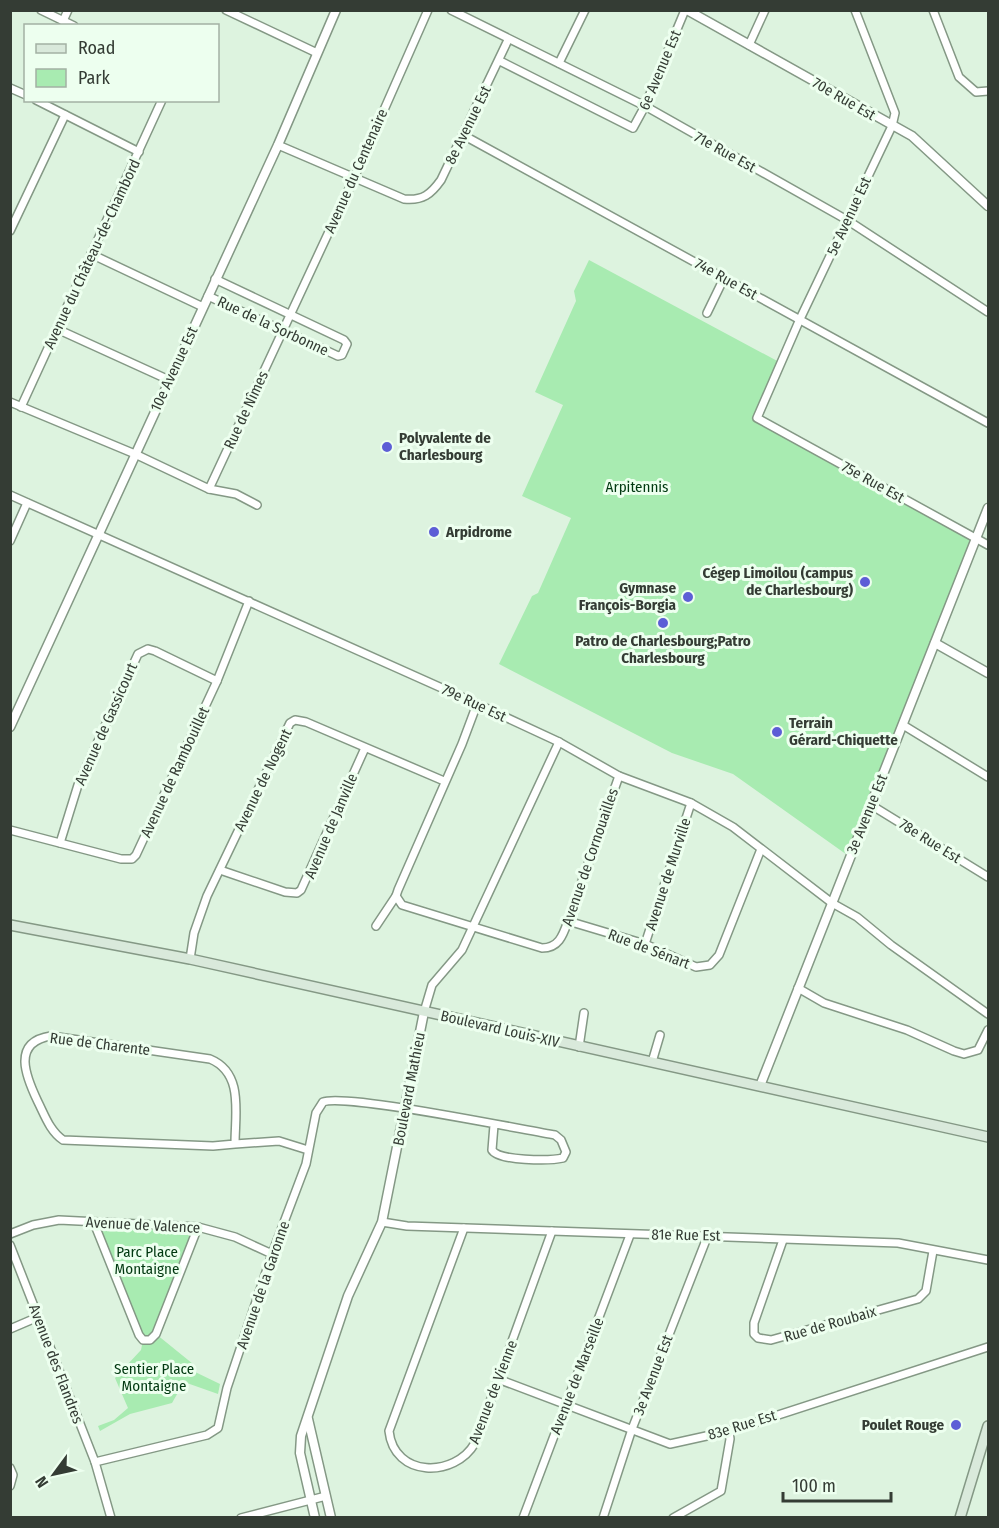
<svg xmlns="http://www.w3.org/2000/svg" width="999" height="1528" font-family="'Fira Sans Condensed',sans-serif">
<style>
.green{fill:#a8ebb1}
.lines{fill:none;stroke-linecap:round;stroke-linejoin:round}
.minor-casing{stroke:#849885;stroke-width:10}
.tertiary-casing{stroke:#849885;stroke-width:11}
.secondary-casing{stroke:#849885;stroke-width:12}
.minor{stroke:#fff;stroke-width:7}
.tertiary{stroke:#fff;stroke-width:8}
.secondary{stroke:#d9e9db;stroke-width:9}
.poi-dot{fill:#5d5ed6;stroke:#edffef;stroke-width:2}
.labels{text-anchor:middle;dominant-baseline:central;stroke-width:6;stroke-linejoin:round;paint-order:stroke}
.street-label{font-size:15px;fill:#343c34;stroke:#edffef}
.poi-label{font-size:15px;font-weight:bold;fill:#343c34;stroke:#edffef;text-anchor:start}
.park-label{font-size:15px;fill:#003810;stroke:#edffef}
</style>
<rect width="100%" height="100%" fill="#ddf3df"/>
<g class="green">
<path d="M 589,260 L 781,363 L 757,418 L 976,539 L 850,857 L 733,774 L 672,753 L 499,664 L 532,596 L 538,593 L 571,518 L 522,496 L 563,405 L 535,392 L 576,301 L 574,291 Z"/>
<path d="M 94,1223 L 198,1227 L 156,1334 L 193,1364 L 191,1370 L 220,1384 L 218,1394 L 184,1382 L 172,1403 L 130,1414 L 100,1431 L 98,1426 L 114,1420 L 128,1408 L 115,1378 L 141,1350 L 143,1340 Z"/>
</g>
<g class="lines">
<g class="minor-casing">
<g id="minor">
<path d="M 41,10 L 74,26"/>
<path d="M 226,10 L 317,53"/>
<path d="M 451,10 L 645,106 L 847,220 L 988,312"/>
<path d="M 855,10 L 895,113 L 892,126 L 800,319 L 757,418 L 988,545"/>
<path d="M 933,10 L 959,77 L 976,92 L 988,91"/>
<path d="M 63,21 L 68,10"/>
<path d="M 749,45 L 765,10"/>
<path d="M 500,61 L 633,128 L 645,106 L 685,10"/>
<path d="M 559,63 L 585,10"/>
<path d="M 10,88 L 26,95"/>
<path d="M 36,100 L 139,152"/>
<path d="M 463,135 L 988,423"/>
<path d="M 278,145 L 404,199 C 423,201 431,194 441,180 L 508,40"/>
<path d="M 10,231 L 65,115"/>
<path d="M 91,254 L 203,307"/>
<path d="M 208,296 L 338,356 L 342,355 L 347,344 L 344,340 L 215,279"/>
<path d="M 707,313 L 724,278"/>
<path d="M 57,329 L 169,380"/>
<path d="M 10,402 L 135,454 L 209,489 L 236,494 L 257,505"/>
<path d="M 21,407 L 162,100"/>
<path d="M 209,489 L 354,178 L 428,10"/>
<path d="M 10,495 L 473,702 L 559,742 L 619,776 L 691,803 L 733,827 L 832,903 L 857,917 L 891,945 L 988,1014"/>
<path d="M 10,541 L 27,503"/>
<path d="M 477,704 L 462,744 L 398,890 L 396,896 L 402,905 L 542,948 C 559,948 563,935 568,921 L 619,776"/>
<path d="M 903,725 L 988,777"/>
<path d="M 871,805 L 988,877"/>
<path d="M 10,830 L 121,859 L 132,859 L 136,855 L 217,681 L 249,601"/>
<path d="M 60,843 L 78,785 L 138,654 L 148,649 L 155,651 L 217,681"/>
<path d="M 220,870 L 285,892 L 297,893 L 301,890 L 365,748"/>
<path d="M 568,921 L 645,944 L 696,967 L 710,965 L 719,955 L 761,849"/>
<path d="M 376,926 L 396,896"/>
<path d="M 645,944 L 691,803"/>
<path d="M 190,959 L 194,933 L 207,896 L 290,723 L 295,720 L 306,722 L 444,781"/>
<path d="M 798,988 L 824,1003 L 907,1030 L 954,1051 L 964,1054 L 978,1050 L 988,1030"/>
<path d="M 424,1012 L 432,985 L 462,950 L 559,742"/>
<path d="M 579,1047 L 584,1013"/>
<path d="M 652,1062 L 660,1035"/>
<path d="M 235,1144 L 213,1146 L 63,1140 C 50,1131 45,1116 38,1102 C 26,1077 11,1042 51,1036 L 210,1059 C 244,1073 235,1113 235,1144 L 279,1141 L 308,1150"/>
<path d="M 382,1222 L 407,1226 L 898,1243 L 988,1260"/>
<path d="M 94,1223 L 139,1335 L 143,1340 L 150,1340 L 156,1334 L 198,1227"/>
<path d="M 464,1228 L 389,1431 C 394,1478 455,1478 475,1443 L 552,1231"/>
<path d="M 10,1234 L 33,1225 L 59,1220 L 198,1227 L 235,1237 L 272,1254"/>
<path d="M 783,1240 L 754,1323 L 754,1334 L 758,1338 L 771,1340 L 918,1299 L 926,1291 L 933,1251"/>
<path d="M 10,1245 L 95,1462 L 111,1518"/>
<path d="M 10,1329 L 38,1317"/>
<path d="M 498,1379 L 670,1444 L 729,1431 L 988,1347"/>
<path d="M 95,1462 L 207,1435 L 218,1428 L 227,1388 L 272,1254 L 306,1164 L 316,1113 L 323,1102 C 344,1093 519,1129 555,1135 L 561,1140 L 566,1152 L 563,1158 C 550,1161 498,1161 492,1150 L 494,1125"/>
<path d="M 10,1468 L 13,1475 L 10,1486"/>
<path d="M 241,1518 L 326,1496"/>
<path d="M 523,1518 L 630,1235"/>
<path d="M 603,1518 L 632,1429 L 708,1235"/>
<path d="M 673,1518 L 721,1491 L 730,1439 L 729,1431"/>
</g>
</g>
<g class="tertiary-casing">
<g id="tertiary">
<path d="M 687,10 L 912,136 L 988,206"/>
<path d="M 935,643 L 988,673"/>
<path d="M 10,727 L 278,145 L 336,10"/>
<path d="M 760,1086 L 988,508"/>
<path d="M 308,1419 L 331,1518"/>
<path d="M 315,1518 L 300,1453 L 301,1436 L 348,1296 L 382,1222 L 424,1012"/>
</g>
</g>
<g class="secondary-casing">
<g id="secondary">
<path d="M 10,925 L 190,959 L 988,1137"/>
<path d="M 960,1518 L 988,1426"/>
</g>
</g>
<use href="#minor" class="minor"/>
<use href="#tertiary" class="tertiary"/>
<use href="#secondary" class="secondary"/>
</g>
<g class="poi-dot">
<circle cx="387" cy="447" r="6"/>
<circle cx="434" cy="532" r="6"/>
<circle cx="865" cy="582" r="6"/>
<circle cx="688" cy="597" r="6"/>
<circle cx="663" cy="623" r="6"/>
<circle cx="777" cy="732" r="6"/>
<circle cx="956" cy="1425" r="6"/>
</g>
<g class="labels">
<g class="street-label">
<text transform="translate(660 70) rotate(-67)">6e Avenue Est</text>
<text transform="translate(844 99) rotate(30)">70e Rue Est</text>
<text transform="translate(468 125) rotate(-64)">8e Avenue Est</text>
<text transform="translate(725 152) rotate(29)">71e Rue Est</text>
<text transform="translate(356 171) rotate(-66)">Avenue du Centenaire</text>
<text transform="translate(849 216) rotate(-65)">5e Avenue Est</text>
<text transform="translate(92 254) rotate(-65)">Avenue du Château-de-Chambord</text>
<text transform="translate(726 279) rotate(29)">74e Rue Est</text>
<text transform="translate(273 326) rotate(25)">Rue de la Sorbonne</text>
<text transform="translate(174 369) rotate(-65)">10e Avenue Est</text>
<text transform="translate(246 410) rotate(-65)">Rue de Nîmes</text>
<text transform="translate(873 482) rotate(29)">75e Rue Est</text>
<text transform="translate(474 703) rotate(25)">79e Rue Est</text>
<text transform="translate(106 724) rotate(-66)">Avenue de Gassicourt</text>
<text transform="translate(175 772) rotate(-65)">Avenue de Rambouillet</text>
<text transform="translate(263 780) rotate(-64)">Avenue de Nogent</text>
<text transform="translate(867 814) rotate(-68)">3e Avenue Est</text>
<text transform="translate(331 826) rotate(-67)">Avenue de Janville</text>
<text transform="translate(930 841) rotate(32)">78e Rue Est</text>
<text transform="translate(590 857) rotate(-71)">Avenue de Cornouailles</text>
<text transform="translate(668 874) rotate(-72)">Avenue de Murville</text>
<text transform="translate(649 949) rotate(21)">Rue de Sénart</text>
<text transform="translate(500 1029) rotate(13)">Boulevard Louis-XIV</text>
<text transform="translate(100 1044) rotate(7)">Rue de Charente</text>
<text transform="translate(409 1089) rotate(-79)">Boulevard Mathieu</text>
<text transform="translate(143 1225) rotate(3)">Avenue de Valence</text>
<text transform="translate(686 1235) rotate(1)">81e Rue Est</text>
<text transform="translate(263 1285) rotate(-71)">Avenue de la Garonne</text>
<text transform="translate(830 1324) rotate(-16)">Rue de Roubaix</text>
<text transform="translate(56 1364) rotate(69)">Avenue des Flandres</text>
<text transform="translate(653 1375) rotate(-69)">3e Avenue Est</text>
<text transform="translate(577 1376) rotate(-69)">Avenue de Marseille</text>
<text transform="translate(493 1392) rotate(-69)">Avenue de Vienne</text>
<text transform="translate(742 1425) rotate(-17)">83e Rue Est</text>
</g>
<g class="poi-label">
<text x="399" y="438">Polyvalente de<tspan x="399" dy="17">Charlesbourg</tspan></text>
<text x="446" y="532">Arpidrome</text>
<text x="853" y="573" text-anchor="end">Cégep Limoilou (campus<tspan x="853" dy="17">de Charlesbourg)</tspan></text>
<text x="676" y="588" text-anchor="end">Gymnase<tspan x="676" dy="17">François-Borgia</tspan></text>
<text x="663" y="641" text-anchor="middle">Patro de Charlesbourg;Patro<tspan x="663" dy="17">Charlesbourg</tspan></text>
<text x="789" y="723">Terrain<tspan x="789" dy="17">Gérard-Chiquette</tspan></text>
<text x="944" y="1425" text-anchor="end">Poulet Rouge</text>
</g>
<g class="park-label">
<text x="637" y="487">Arpitennis</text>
<text x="147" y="1252">Parc Place<tspan x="147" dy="17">Montaigne</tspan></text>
<text x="154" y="1369">Sentier Place<tspan x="154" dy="17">Montaigne</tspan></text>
</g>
</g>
<rect width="999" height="1528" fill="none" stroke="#343c34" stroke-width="24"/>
<rect x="24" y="24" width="195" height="78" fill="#edffef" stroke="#a3b1a4" stroke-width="1.5"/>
<rect x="36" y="44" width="30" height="9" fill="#d9e9db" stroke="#a3b1a4" stroke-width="1.5"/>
<text x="78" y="54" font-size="18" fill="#343c34">Road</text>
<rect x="36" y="69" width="30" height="18" fill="#a8ebb1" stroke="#a3b1a4" stroke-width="1.5"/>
<text x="78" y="84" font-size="18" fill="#343c34">Park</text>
<g transform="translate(54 1474) rotate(237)" stroke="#edffef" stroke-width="4.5" paint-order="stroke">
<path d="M0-4.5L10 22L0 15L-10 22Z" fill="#343c34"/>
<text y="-9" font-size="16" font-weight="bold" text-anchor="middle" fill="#343c34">N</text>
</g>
<path d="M783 1492v9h108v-9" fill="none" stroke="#343c34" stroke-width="3"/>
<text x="792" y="1492" font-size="18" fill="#343c34" stroke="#edffef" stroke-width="4.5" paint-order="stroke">100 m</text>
</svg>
